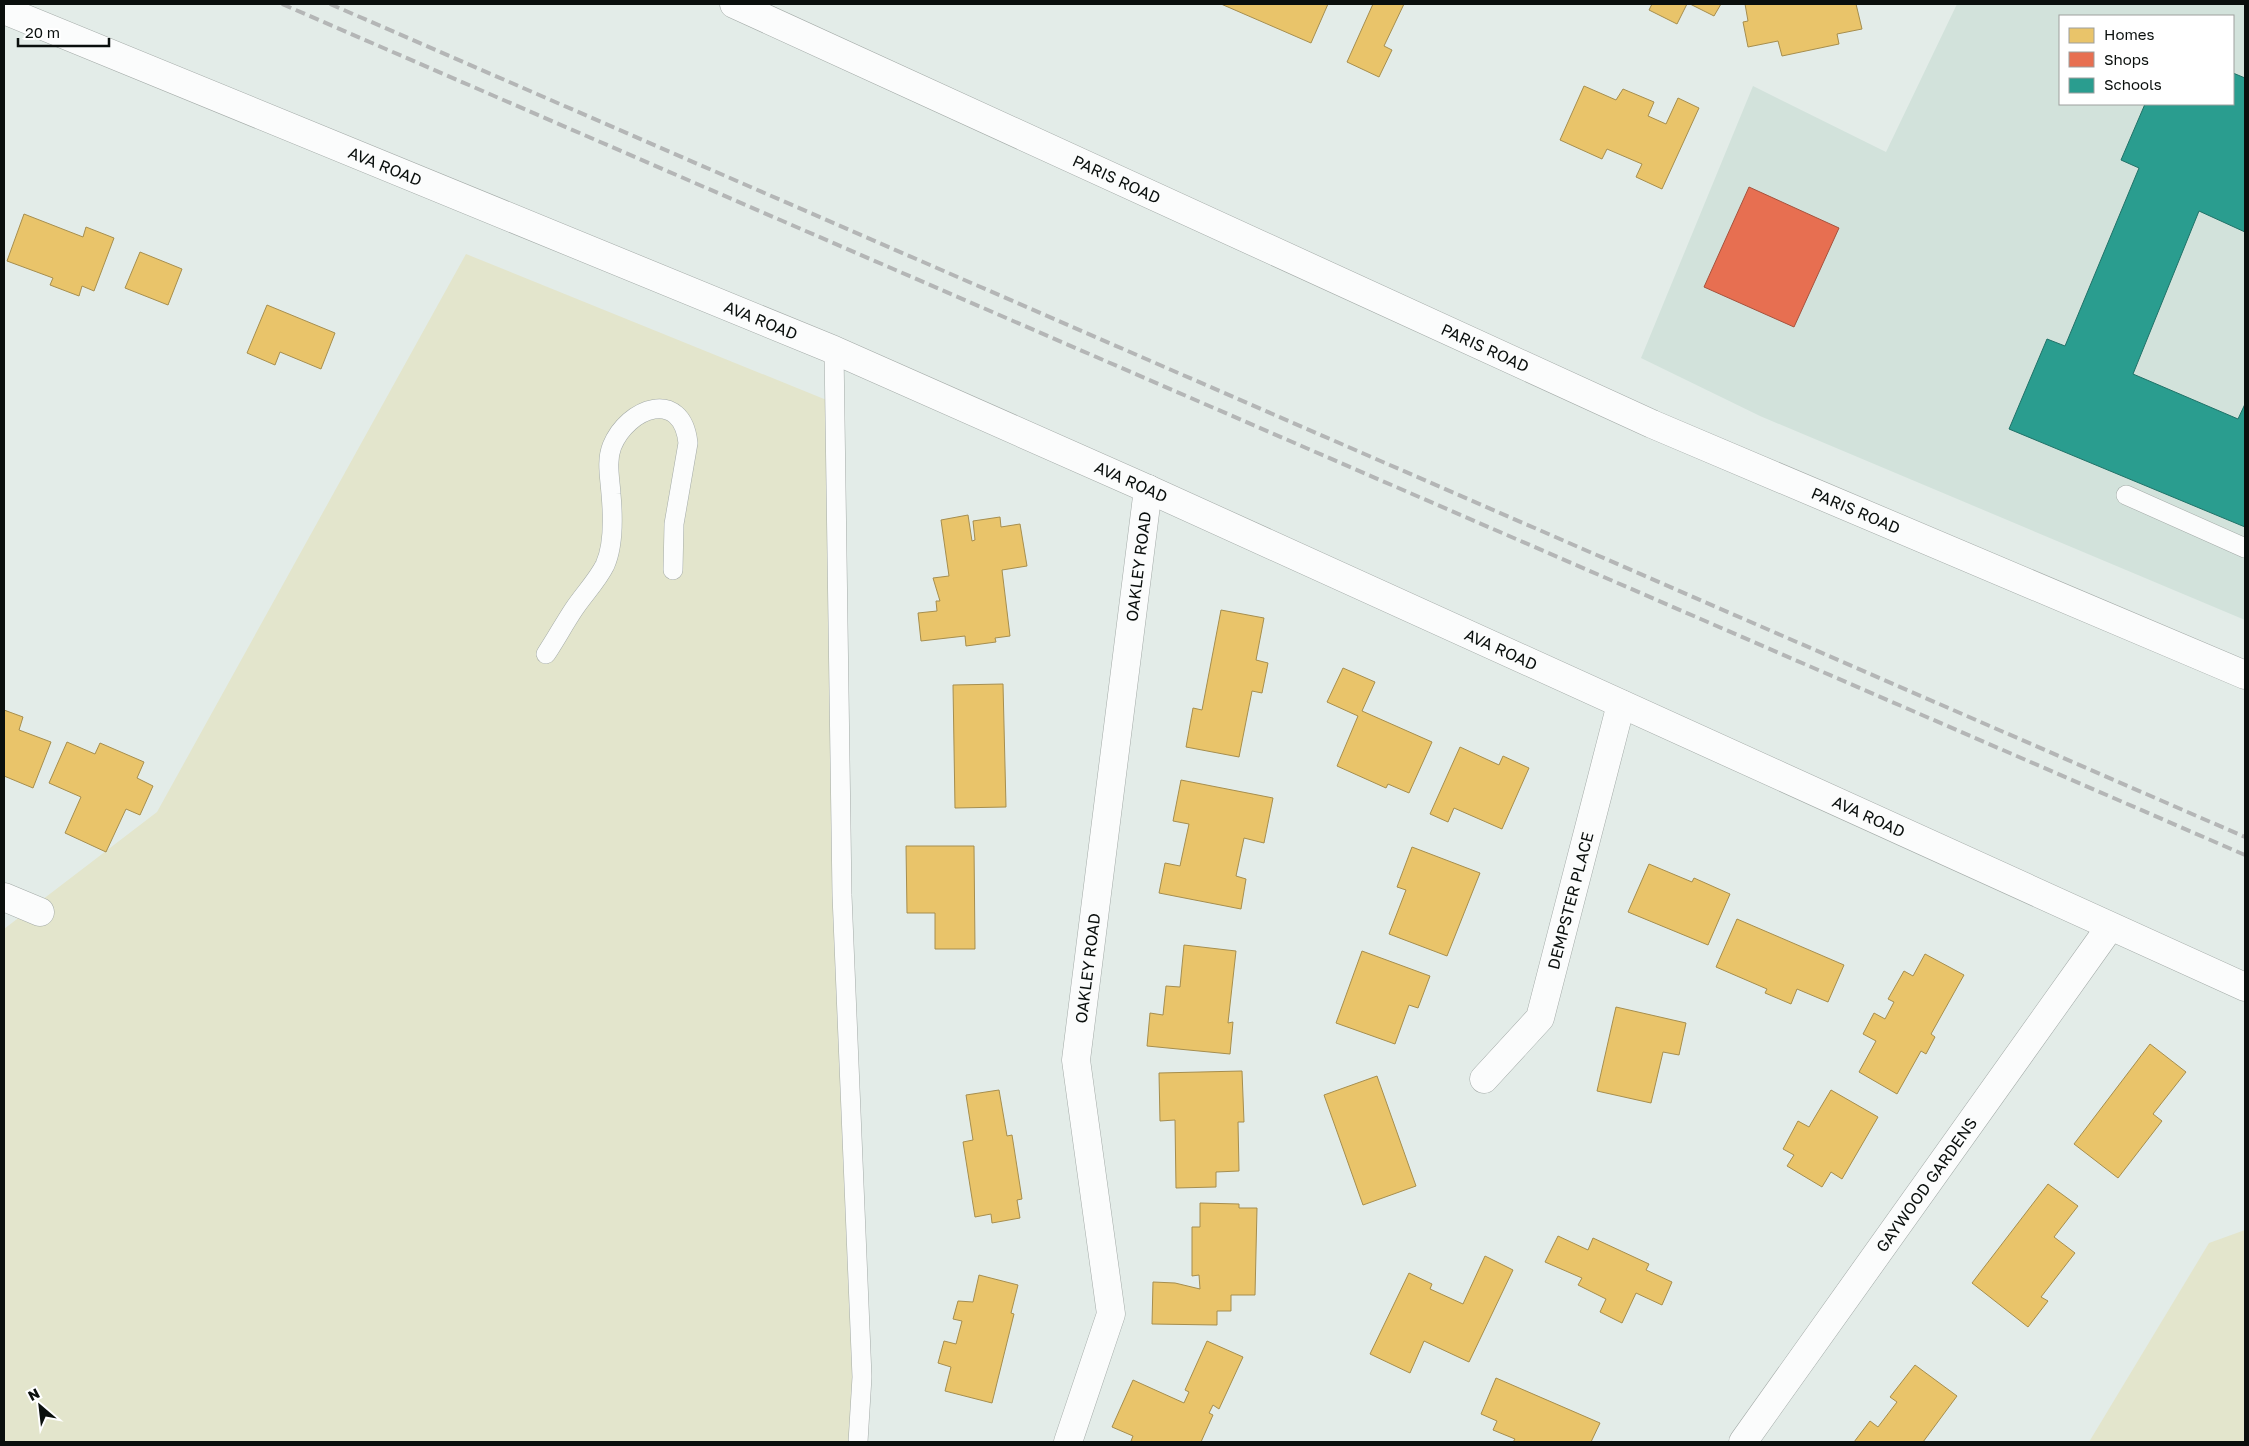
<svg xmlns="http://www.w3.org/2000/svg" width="2249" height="1446" font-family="'Golos Text',sans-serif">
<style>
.built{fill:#d2e2db;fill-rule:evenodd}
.green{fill:#e3e5cc}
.homes{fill:#e9c46a;stroke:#a68e4e}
.shops{fill:#e76f51;stroke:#a5523d}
.schools{fill:#2a9d8f;stroke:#207268}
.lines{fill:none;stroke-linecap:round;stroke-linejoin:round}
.service-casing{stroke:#a3aaa7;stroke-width:20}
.minor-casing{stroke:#a3aaa7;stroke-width:29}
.tertiary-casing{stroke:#a3aaa7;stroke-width:29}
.secondary-casing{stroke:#a3aaa7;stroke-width:29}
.service{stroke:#fbfcfc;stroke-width:19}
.minor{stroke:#fbfcfc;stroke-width:28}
.tertiary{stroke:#fbfcfc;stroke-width:28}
.secondary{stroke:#fbfcfc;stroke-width:28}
.rail{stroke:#b4b6b6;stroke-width:4;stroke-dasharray:10 5;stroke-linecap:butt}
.labels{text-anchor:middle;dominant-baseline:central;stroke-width:5;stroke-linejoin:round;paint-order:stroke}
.street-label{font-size:16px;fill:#0a0f0d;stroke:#fff}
</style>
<rect width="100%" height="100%" fill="#e3ece8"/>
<path class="built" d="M 1957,4 L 2245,4 L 2245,620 L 1760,416 L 1641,358 L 1753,86 L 1886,152 ZM 2060,16 L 2233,16 L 2233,104 L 2060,104 Z"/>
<g class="green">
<path d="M 466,254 L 829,401 L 867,1442 L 4,1442 L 4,929 L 157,812 Z"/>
<path d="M 2245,1230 L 2245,1442 L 2089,1442 L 2209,1243 Z"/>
</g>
<g class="homes">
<path d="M 1221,4 L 1328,4 L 1311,43 Z"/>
<path d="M 1373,4 L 1404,4 L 1384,46 L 1392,50 L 1379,77 L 1347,62 Z"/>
<path d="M 1652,4 L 1687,4 L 1677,24 L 1649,10 Z"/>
<path d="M 1690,4 L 1721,4 L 1714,16 Z"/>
<path d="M 1745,4 L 1856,4 L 1862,29 L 1837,34 L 1839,44 L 1782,56 L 1778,41 L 1748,47 L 1743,22 L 1748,21 Z"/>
<path d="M 1584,86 L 1616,100 L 1623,89 L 1654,102 L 1648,116 L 1666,124 L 1678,98 L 1699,108 L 1662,189 L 1636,177 L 1642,164 L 1607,149 L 1602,159 L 1560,140 Z"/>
<path d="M 24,214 L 83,237 L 86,227 L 114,238 L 94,291 L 82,286 L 79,296 L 50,285 L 53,278 L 7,261 Z"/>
<path d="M 140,252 L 182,269 L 168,305 L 125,288 Z"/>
<path d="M 267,305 L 335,333 L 321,369 L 280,352 L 275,365 L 247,353 Z"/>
<path d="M 968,515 L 972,541 L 975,540 L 973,521 L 1000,517 L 1001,527 L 1020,524 L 1027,566 L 1002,570 L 1010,636 L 995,638 L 996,642 L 966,646 L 965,636 L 921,641 L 918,613 L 937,611 L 936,601 L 940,601 L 933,578 L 949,576 L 941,520 Z"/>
<path d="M 1221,610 L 1264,618 L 1256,660 L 1268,663 L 1262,693 L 1252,691 L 1239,757 L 1186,747 L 1193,708 L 1202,710 Z"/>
<path d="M 1343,668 L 1375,682 L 1362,711 L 1432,742 L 1409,793 L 1388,784 L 1386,788 L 1337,766 L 1358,716 L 1327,702 Z"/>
<path d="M 1003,684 L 1006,807 L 955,808 L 953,685 Z"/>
<path d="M 4,710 L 23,717 L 19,730 L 51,742 L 33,788 L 4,776 Z"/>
<path d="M 67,742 L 95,754 L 100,743 L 144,762 L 137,778 L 153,786 L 140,815 L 126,809 L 106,852 L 65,833 L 81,797 L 49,783 Z"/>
<path d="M 1460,747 L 1499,765 L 1503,756 L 1529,768 L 1502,829 L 1454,808 L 1448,822 L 1430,814 Z"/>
<path d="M 1181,780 L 1273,798 L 1264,843 L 1244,838 L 1236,876 L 1246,879 L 1241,909 L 1159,893 L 1165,863 L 1180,866 L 1189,824 L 1173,821 Z"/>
<path d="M 906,846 L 974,846 L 975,949 L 935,949 L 935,913 L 907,913 Z"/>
<path d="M 1412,847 L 1480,873 L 1447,956 L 1389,934 L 1406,890 L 1397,887 Z"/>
<path d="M 1649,864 L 1692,882 L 1694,878 L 1730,894 L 1708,945 L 1628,912 Z"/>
<path d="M 1737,919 L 1844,965 L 1828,1002 L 1797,989 L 1791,1004 L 1765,993 L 1767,989 L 1716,967 Z"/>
<path d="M 1184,945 L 1236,951 L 1228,1023 L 1233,1022 L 1230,1054 L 1147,1046 L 1150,1013 L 1163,1015 L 1166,986 L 1180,987 Z"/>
<path d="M 1362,951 L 1430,976 L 1418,1008 L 1409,1005 L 1395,1044 L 1336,1023 Z"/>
<path d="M 1925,954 L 1964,975 L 1931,1034 L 1935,1037 L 1926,1054 L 1921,1051 L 1897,1094 L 1859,1072 L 1876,1041 L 1863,1034 L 1874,1013 L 1885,1019 L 1894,1002 L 1888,999 L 1904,971 L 1913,976 Z"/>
<path d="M 1616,1007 L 1686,1023 L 1679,1055 L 1663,1052 L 1651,1103 L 1597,1091 Z"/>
<path d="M 2150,1044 L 2186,1072 L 2153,1114 L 2162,1121 L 2118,1178 L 2074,1144 Z"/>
<path d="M 1242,1071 L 1244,1122 L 1238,1122 L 1239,1171 L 1216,1172 L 1216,1187 L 1176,1188 L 1175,1120 L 1160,1121 L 1159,1073 Z"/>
<path d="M 1377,1076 L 1416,1186 L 1363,1205 L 1324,1095 Z"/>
<path d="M 999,1090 L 1007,1136 L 1012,1135 L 1022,1199 L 1017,1200 L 1020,1218 L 992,1223 L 991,1214 L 975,1217 L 963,1142 L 973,1140 L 966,1095 Z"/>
<path d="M 1831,1090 L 1878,1117 L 1842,1179 L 1831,1172 L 1822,1187 L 1787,1166 L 1794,1155 L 1783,1149 L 1798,1121 L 1809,1127 Z"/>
<path d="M 2048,1184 L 2078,1206 L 2054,1237 L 2075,1253 L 2041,1297 L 2048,1301 L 2028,1327 L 1972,1283 Z"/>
<path d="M 1200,1203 L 1239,1204 L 1239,1208 L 1257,1208 L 1255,1295 L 1231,1295 L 1231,1311 L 1217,1311 L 1217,1325 L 1152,1324 L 1153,1282 L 1175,1283 L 1200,1289 L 1199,1275 L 1192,1276 L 1192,1227 L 1200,1227 Z"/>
<path d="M 1558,1236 L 1588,1250 L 1593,1238 L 1649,1264 L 1646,1270 L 1672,1282 L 1662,1305 L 1636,1293 L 1622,1323 L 1600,1312 L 1606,1299 L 1578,1285 L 1582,1278 L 1545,1262 Z"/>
<path d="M 1485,1256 L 1513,1270 L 1469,1362 L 1424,1341 L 1410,1373 L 1370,1354 L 1409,1273 L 1432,1284 L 1430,1289 L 1463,1304 Z"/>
<path d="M 979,1275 L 1018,1285 L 1011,1313 L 1014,1314 L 992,1403 L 945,1391 L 951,1367 L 938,1363 L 944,1341 L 956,1344 L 962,1321 L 953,1319 L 958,1301 L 973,1302 Z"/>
<path d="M 1207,1341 L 1243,1357 L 1219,1409 L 1213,1405 L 1209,1413 L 1213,1415 L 1201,1442 L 1135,1442 L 1131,1441 L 1133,1436 L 1112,1427 L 1133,1380 L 1184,1403 L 1189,1392 L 1185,1390 Z"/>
<path d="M 1915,1365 L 1957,1396 L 1923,1442 L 1854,1442 L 1870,1421 L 1878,1427 L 1897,1402 L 1890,1397 Z"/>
<path d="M 1496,1378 L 1600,1423 L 1591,1442 L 1513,1442 L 1515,1439 L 1493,1430 L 1497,1421 L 1481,1414 Z"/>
</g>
<path class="shops" d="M 1749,187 L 1839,228 L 1794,327 L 1704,287 Z"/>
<path class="schools" d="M 2233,73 L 2245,78 L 2245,232 L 2199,211 L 2133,374 L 2238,419 L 2245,404 L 2245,527 L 2009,429 L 2047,339 L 2065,346 L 2139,168 L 2121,160 L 2145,104 L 2233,104 Z"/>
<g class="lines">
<g class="service-casing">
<g id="service">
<path d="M 834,350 L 842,895 L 862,1377 L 858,1442"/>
<path d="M 2126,495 L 2245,548"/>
<path d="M 546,654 C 556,639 564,624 574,609 C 584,594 597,581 605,565 C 614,545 613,516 611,494 C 610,478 606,461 612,446 C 628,407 682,388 688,443 L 674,524 L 673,570"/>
</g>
</g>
<g class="minor-casing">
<g id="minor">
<path d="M 4,897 L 40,912"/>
<path id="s1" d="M 1484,1079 L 1540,1018 L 1621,704"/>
<path id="s2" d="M 1068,1442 L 1111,1314 L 1076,1060 L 1148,489"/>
<path id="s3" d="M 1743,1442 L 2110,927"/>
</g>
</g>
<g class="tertiary-casing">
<g id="tertiary">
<path id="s4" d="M 4,10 L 834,350 L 1148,489 L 2245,987"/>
</g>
</g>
<g class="secondary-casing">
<g id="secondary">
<path id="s5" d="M 734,4 L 1652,424 L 2245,675"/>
</g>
</g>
<use href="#service" class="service"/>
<use href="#minor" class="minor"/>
<use href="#tertiary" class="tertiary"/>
<use href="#secondary" class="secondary"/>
<g class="rail">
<path d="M 282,4 L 2245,855"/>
<path d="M 330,4 L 2245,837"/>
</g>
</g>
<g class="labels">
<g class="street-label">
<text stroke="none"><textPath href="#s4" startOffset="412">AVA ROAD</textPath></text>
<text stroke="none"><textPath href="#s5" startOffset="421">PARIS ROAD</textPath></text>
<text stroke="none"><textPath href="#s4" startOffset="818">AVA ROAD</textPath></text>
<text stroke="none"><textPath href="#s5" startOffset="826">PARIS ROAD</textPath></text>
<text stroke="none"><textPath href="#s4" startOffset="1222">AVA ROAD</textPath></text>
<text stroke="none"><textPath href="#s5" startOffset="1231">PARIS ROAD</textPath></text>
<text stroke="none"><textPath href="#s2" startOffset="889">OAKLEY ROAD</textPath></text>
<text stroke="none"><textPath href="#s4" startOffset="1628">AVA ROAD</textPath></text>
<text stroke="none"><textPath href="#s4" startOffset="2032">AVA ROAD</textPath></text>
<text stroke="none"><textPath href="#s1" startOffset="204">DEMPSTER PLACE</textPath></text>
<text stroke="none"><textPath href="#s2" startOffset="484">OAKLEY ROAD</textPath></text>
<text stroke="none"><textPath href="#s3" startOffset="316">GAYWOOD GARDENS</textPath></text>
</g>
</g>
<rect width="2249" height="1446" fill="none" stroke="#0a0f0d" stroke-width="10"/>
<rect x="2059" y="15" width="175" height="90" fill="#ffffff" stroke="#9d9f9e"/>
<rect x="2069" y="28" width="25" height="15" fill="#e9c46a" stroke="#9d9f9e"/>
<text x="2104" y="40" font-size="15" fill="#0a0f0d">Homes</text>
<rect x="2069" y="52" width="25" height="15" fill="#e76f51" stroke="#9d9f9e"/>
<text x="2104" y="65" font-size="15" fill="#0a0f0d">Shops</text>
<rect x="2069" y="78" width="25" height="15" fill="#2a9d8f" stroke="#9d9f9e"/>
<text x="2104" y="90" font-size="15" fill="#0a0f0d">Schools</text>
<g transform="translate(40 1406) rotate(332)" stroke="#ffffff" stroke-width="4" paint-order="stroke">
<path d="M0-4L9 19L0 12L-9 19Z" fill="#0a0f0d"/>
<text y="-8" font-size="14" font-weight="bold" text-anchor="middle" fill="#0a0f0d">N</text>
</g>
<path d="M18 38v8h91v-8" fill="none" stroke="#0a0f0d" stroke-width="2.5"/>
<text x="25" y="38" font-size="15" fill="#0a0f0d" stroke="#ffffff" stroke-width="4" paint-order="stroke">20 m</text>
</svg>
